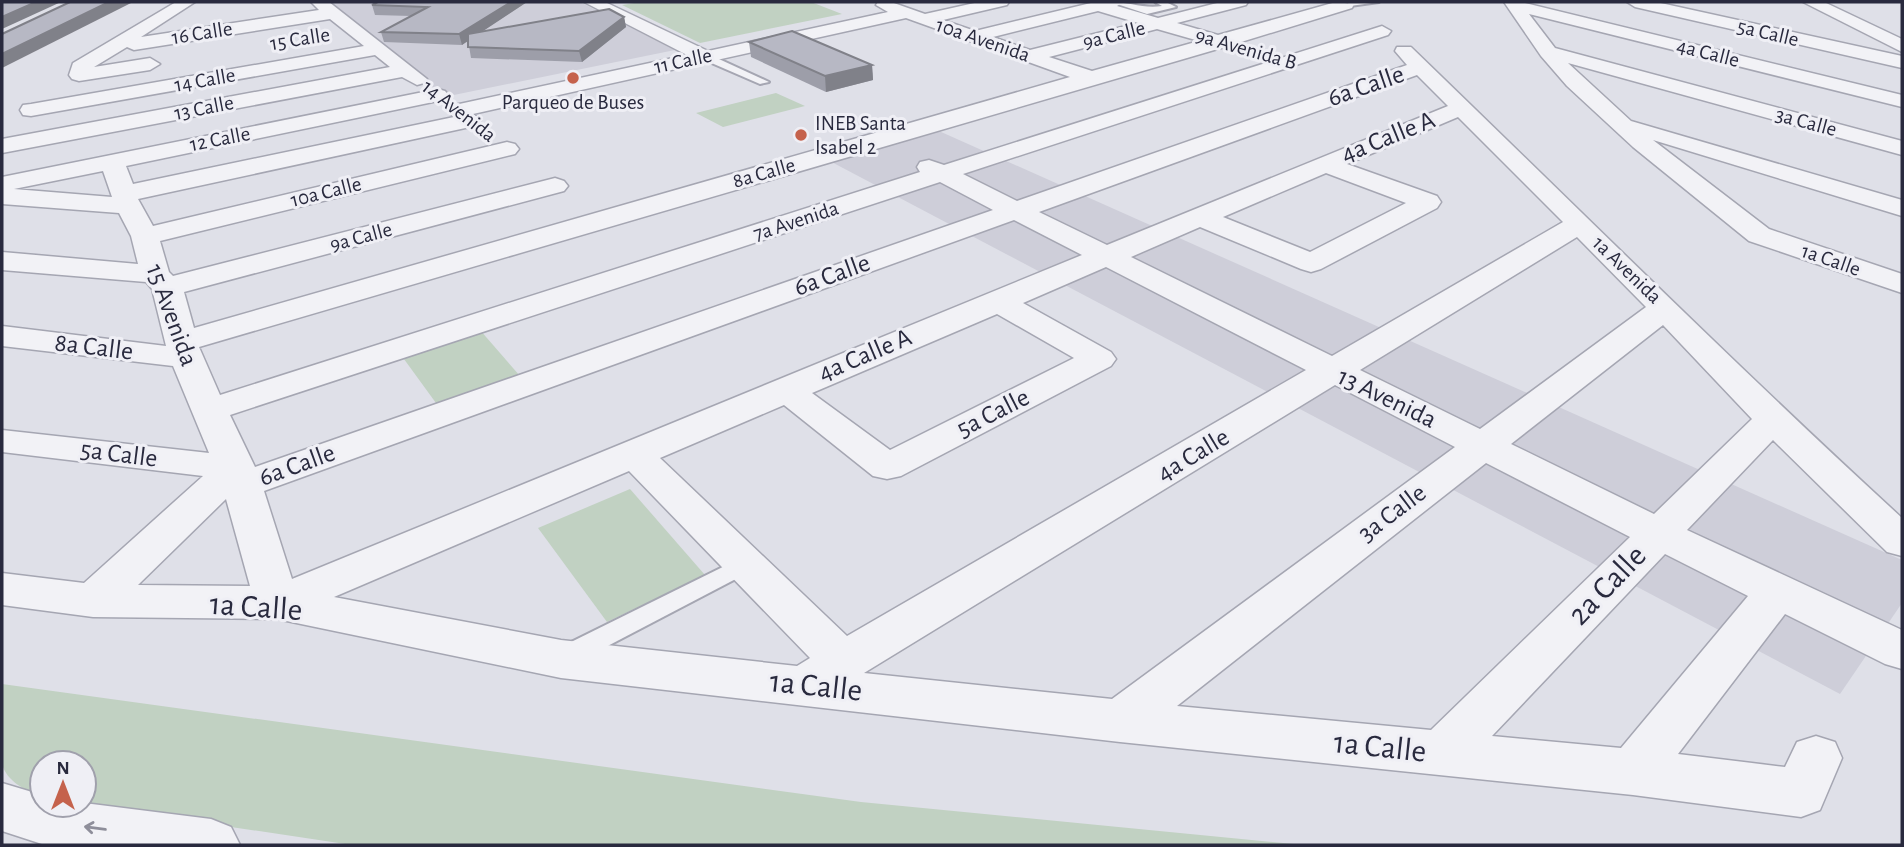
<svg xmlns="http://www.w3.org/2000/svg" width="1904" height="847" font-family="'Alegreya Sans',sans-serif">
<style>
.built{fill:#ceced9}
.green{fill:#c1d1c2}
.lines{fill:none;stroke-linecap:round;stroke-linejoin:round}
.service-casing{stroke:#a5a6b2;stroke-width:4}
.minor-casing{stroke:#a5a6b2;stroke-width:3}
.service{fill:#f2f2f6;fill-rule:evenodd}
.minor{fill:#f2f2f6;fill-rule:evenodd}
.wall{fill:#9d9ea9}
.shaded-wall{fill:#808189}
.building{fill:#b7b8c4;stroke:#808189;stroke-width:2}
.oneway{stroke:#8e8e9a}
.poi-dot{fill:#c5624c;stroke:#efeff5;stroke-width:2.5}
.labels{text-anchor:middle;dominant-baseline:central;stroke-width:6;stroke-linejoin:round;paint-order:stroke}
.far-street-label{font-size:21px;fill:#292a3e;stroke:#efeff5}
.far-poi-label{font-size:21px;fill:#292a3e;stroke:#efeff5}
.street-label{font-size:26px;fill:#292a3e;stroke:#efeff5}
.near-street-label{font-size:32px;fill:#292a3e;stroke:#efeff5}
</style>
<rect width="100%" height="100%" fill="#dfe0e8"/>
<g class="built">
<path d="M 324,2 L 580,2 L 675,50 L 444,97 Z"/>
<path d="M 930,127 L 1902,560 L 1902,603 L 1840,694 L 824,158 Z"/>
</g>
<g class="green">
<path d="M 640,2 L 811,2 L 842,14 L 700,43 L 622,5 Z"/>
<path d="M 776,93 L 805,106 L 723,127 L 696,113 Z"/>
<path d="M 480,330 L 527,384 L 444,414 L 401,355 Z"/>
<path d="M 630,489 L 705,575 L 607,622 L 538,528 Z"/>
<path d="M 2,684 L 861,802 L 1304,845 L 352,845 L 84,805 L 84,763 L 42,763 L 41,798 C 25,789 7,782 2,764 Z"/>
</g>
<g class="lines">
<g class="service-casing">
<g id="service">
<path d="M 1111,2 C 1129,2 1144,9 1162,6 L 1155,2 L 1166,2 L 1176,7 L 1147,14 Z"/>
<path d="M 1347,2 L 1379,2 L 1350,6 Z"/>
<path d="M 700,54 L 708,54 L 769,82 L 760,84 L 700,58 Z"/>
<path d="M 743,557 L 751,559 L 754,565 L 751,571 L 577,662 L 568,665 L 559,662 L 555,655 L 559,648 Z"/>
</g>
</g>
<g class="minor-casing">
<g id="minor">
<path d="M 176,2 L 195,2 L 141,37 L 319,10 L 311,2 L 329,2 L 427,79 L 424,83 L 417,85 L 402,77 L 2,153 L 2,139 L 390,67 L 375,55 L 31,116 L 23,115 L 20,110 L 23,105 L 31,104 L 364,46 L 330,19 L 134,50 L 127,47 L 94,67 L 150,58 L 160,64 L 150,70 L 79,81 L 72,79 L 69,75 L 73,63 Z"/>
<path d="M 584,2 L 605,2 L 708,51 L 888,12 L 876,5 L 878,2 L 891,2 L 925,14 L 979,2 L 1009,2 L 1007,5 L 943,20 L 975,31 L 1095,2 L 1123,2 L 1117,6 L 1158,18 L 1221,2 L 1248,2 L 1246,5 L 1177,23 L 1218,35 L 1336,2 L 1354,4 L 1352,8 L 1228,46 L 199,347 L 220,395 L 920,172 L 917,167 L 920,162 L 929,160 L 944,165 L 1382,26 L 1391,31 L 1388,35 L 963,174 L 1017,201 L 1407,65 L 1395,51 L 1397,47 L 1411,47 C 1574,204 1735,365 1902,518 L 1902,556 L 1887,552 L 1773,440 L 1687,530 L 1902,630 L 1902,669 L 1885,664 L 1785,614 L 1678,754 L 1785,767 L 1797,742 L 1816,736 L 1835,742 L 1842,758 L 1820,810 L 1801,817 L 1633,795 L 1120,742 L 561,678 L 277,619 L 93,617 L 2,605 L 2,573 L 84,583 L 203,476 L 2,452 L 2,430 L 209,453 L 173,366 L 2,346 L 2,326 L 166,346 L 152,289 L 146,282 L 2,270 L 2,252 L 138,264 L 131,236 L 119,213 L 2,204 L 2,177 L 438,89 L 445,91 L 448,95 L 445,99 L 438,101 L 126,166 L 133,184 L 454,117 L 447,111 L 450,106 L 687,55 ZM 1098,11 L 1138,23 L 1030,50 L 993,37 ZM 906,18 L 1070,77 L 194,328 L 184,292 L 564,191 L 568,186 L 564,181 L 555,178 L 173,276 L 169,272 L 160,241 L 515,154 L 519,149 L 515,144 L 507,142 L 153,226 L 138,199 L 470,127 L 478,125 L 481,120 L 473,114 ZM 1157,29 L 1199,41 L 1092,71 L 1049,57 ZM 1417,75 L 1448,106 L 1107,245 L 1039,212 ZM 1458,117 L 1563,222 L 1332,356 L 1131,257 L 1200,227 L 1301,269 L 1311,272 L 1321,269 L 1437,208 L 1441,202 L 1437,196 L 1347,164 ZM 103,171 L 112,197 L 14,189 ZM 1326,173 L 1406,203 L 1310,252 L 1223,217 ZM 940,182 L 993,210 L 255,467 L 230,415 ZM 1014,220 L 1082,255 L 292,579 L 264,491 ZM 1577,237 L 1646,307 L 1480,429 L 1360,370 ZM 1106,267 L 1306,370 L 847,636 L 660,458 L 784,405 L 873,476 L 887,479 L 901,476 L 1111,366 L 1116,359 L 1111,352 L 1023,303 ZM 997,314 L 1074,358 L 890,450 L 812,393 ZM 1663,325 L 1752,419 L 1654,514 L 1511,444 ZM 1335,385 L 1455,447 L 1112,699 L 864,673 ZM 1486,463 L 1630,537 L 1431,730 L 1177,706 ZM 629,471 L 810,658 L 797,666 L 561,640 L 334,597 ZM 226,499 L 250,586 L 138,585 ZM 1665,554 L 1748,596 L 1621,748 L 1492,736 Z"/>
<path d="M 1504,2 L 1521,2 L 1902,95 L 1902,107 L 1529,14 L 1555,48 L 1902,141 L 1902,155 L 1568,63 L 1631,121 L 1902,200 L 1902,216 L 1653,140 L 1769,229 L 1902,274 L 1902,293 L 1749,241 L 1633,147 L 1567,86 L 1541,56 Z"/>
<path d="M 1627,2 L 1656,2 L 1902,56 L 1902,68 L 1635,7 Z"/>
<path d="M 1803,2 L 1824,2 L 1902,39 L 1902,52 Z"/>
<path d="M 2,783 L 42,795 L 42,805 L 84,803 L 211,819 L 231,827 L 240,845 L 45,845 L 2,831 Z"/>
</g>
</g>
<use href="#service" class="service"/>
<use href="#minor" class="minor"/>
</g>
<g class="wall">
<path d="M 378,2 L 527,2 L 481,32 L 624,17 L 626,27 L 582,62 L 471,58 L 468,40 L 462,45 L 384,42 L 381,32 L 411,16 L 375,15 L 372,5 Z"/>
<path d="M 749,42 L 872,65 L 873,80 L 826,92 L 751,57 Z"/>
</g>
<g class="shaded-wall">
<path d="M 36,2 L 61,2 L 2,29 L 2,17 Z"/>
<path d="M 109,2 L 133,2 L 2,68 L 2,54 Z"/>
<path d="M 511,2 L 527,2 L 462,45 L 459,34 Z"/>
<path d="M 624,17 L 626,27 L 582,62 L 579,51 Z"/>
<path d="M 872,65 L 873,80 L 826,92 L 825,76 Z"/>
</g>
<g class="building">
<path d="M 2,2 L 36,2 L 2,17 Z"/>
<path d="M 70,2 L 109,2 L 2,54 L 2,34 Z"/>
<path d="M 378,2 L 511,2 L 459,34 L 381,32 L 428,7 L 372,5 Z"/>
<path d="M 609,9 L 624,17 L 579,51 L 468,47 L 468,34 Z"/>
<path d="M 792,31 L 872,65 L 825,76 L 749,42 Z"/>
</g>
<defs><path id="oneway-shaft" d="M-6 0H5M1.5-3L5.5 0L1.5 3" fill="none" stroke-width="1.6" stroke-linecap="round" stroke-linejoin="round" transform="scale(1.75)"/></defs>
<use class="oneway" href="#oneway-shaft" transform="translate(95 828) rotate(-172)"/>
<g class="poi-dot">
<circle cx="573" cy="78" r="7"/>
<circle cx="801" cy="135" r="7"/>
</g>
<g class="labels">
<g class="far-street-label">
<text transform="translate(202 33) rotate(-9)">16 Calle</text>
<text transform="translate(1768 33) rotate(13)">5a Calle</text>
<text transform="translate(1114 35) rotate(-14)">9a Calle</text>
<text transform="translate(300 39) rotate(-9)">15 Calle</text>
<text transform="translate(983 40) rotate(19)">10a Avenida</text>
<text transform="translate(1246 49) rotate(16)">9a Avenida B</text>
<text transform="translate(1708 53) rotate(14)">4a Calle</text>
<text transform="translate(683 61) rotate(-12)">11 Calle</text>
<text transform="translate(205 80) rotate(-10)">14 Calle</text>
<text transform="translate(204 108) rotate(-11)">13 Calle</text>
<text transform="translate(459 111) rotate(38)">14 Avenida</text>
<text transform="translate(1806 122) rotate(15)">3a Calle</text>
<text transform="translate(220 139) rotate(-11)">12 Calle</text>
<text transform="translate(764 173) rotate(-16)">8a Calle</text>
<text transform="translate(326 192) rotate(-14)">10a Calle</text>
<text transform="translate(796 221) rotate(-18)">7a Avenida</text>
<text transform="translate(361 237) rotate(-15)">9a Calle</text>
<text transform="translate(1831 260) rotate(19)">1a Calle</text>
<text transform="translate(1627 270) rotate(44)">1a Avenida</text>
</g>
<g class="far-poi-label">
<text x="573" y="102">Parqueo de Buses</text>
<text x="815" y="123" text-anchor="start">INEB Santa<tspan x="815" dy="24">Isabel 2</tspan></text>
</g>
<g class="street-label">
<text transform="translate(1366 86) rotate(-19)">6a Calle</text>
<text transform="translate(1388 137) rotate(-22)">4a Calle A</text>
<text transform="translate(832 275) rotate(-20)">6a Calle</text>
<text transform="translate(172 315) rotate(70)">15 Avenida</text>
<text transform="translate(94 347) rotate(7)">8a Calle</text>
<text transform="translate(865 355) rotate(-23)">4a Calle A</text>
<text transform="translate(1387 398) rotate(26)">13 Avenida</text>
<text transform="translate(993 413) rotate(-27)">5a Calle</text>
<text transform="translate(119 454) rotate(7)">5a Calle</text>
<text transform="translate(1193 455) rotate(-31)">4a Calle</text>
<text transform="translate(297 465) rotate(-20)">6a Calle</text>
<text transform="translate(1392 513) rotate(-37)">3a Calle</text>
</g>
<g class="near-street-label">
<text transform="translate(1607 585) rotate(-46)">2a Calle</text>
<text transform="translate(256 607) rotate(4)">1a Calle</text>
<text transform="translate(816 686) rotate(6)">1a Calle</text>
<text transform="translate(1380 747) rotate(6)">1a Calle</text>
</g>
</g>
<rect width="1904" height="847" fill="none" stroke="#292a3e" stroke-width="7"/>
<g transform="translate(63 784)"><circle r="33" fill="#efeff5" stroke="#a0a0ac" stroke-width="2"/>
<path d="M0-5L12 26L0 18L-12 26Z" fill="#c5624c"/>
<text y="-10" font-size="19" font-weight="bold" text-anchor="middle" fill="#292a3e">N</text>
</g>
</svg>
